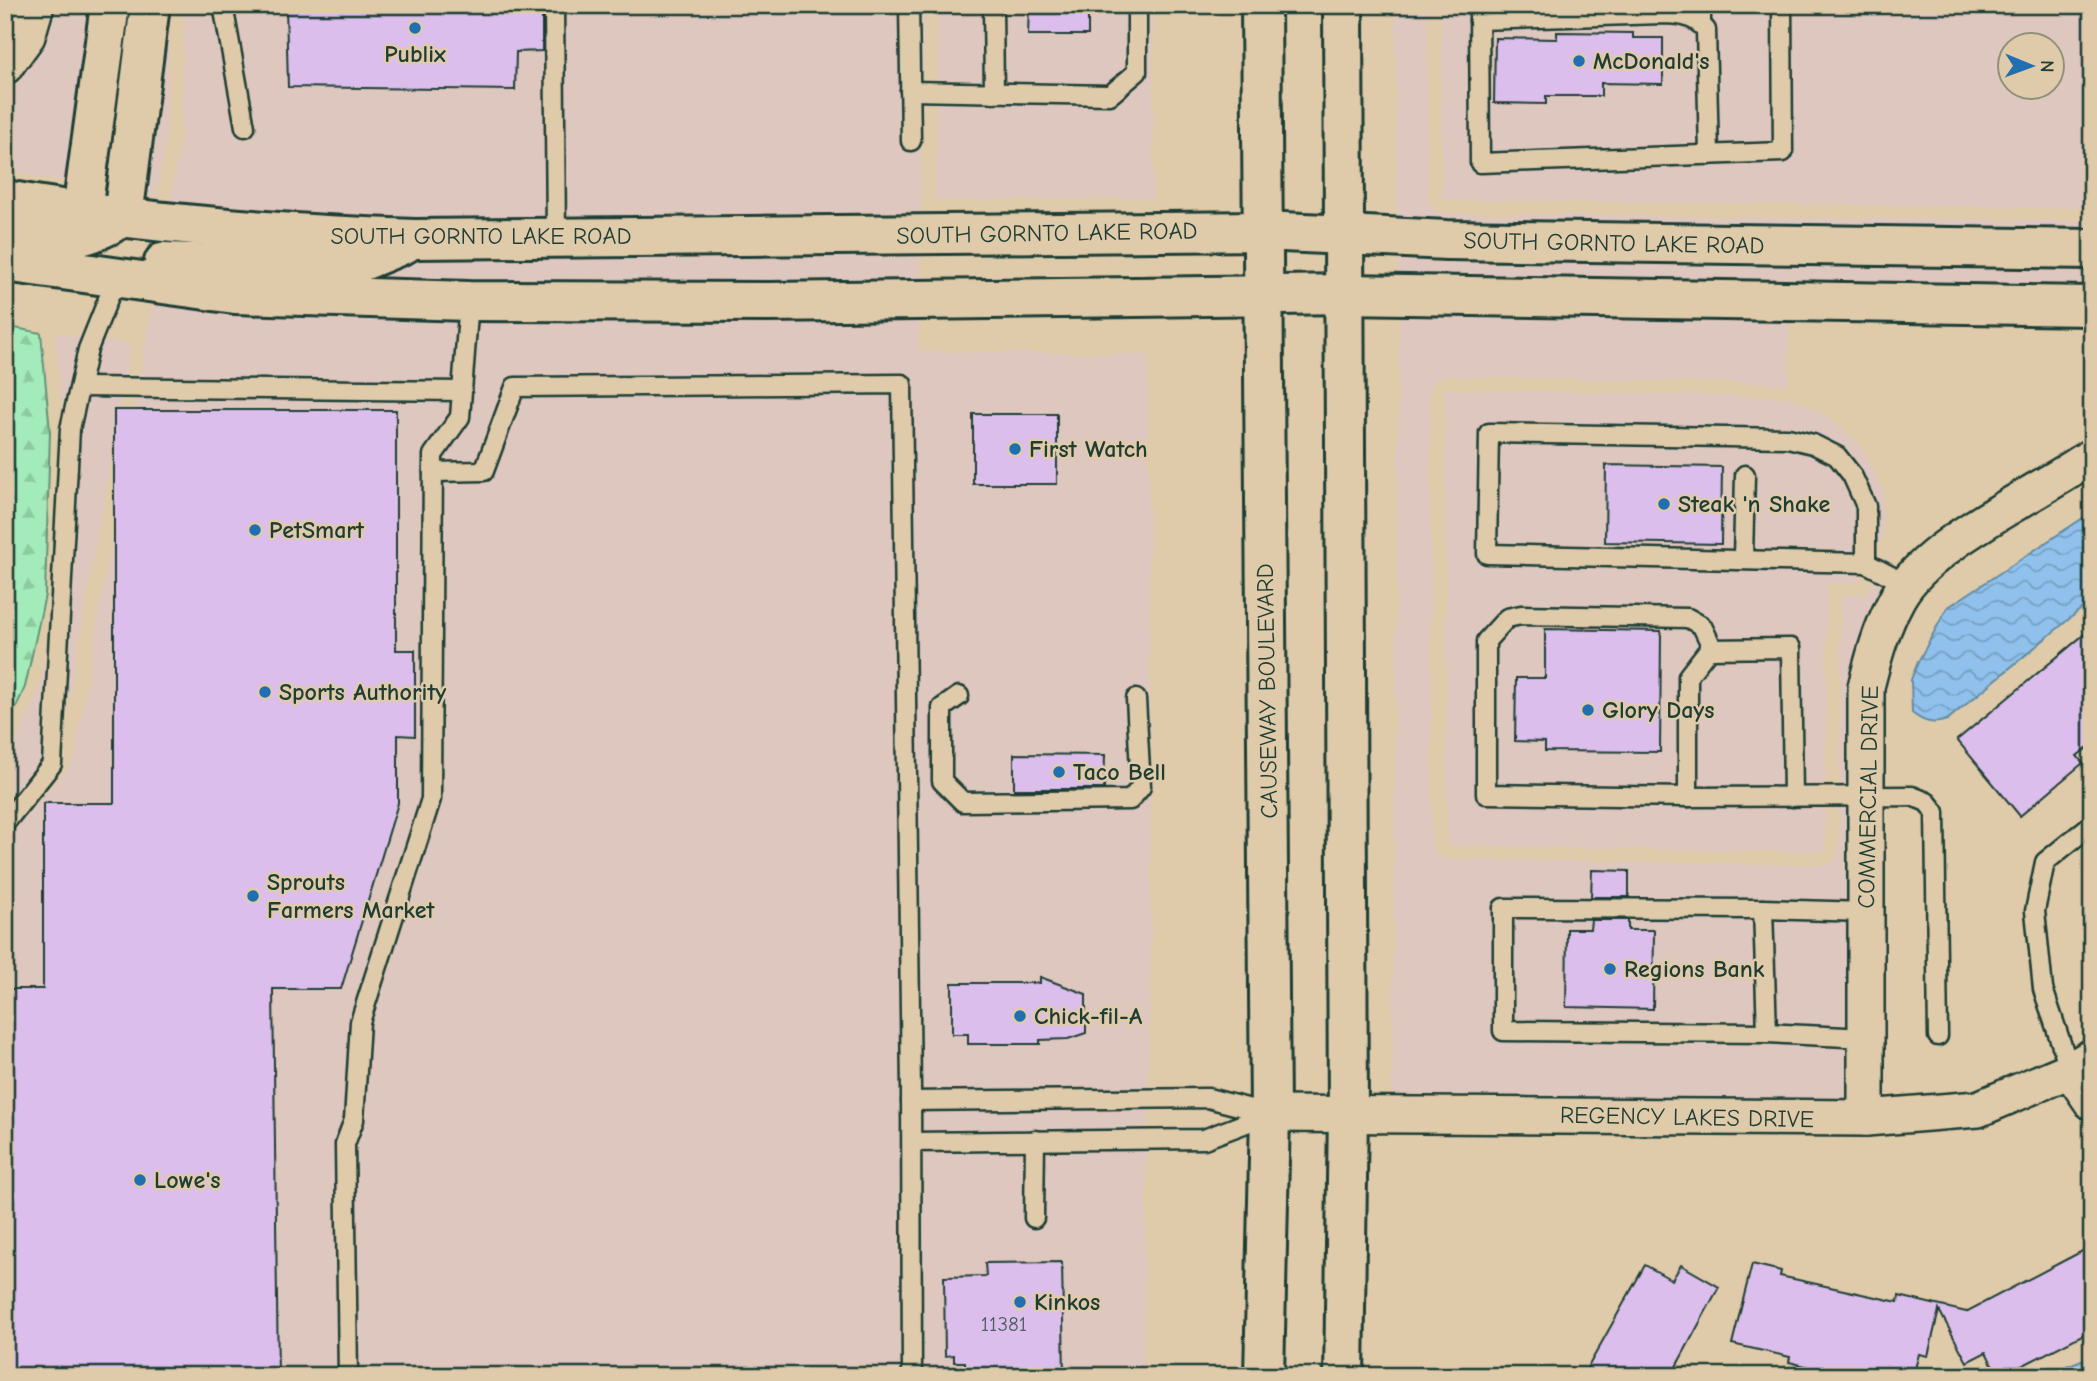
<svg xmlns="http://www.w3.org/2000/svg" width="2097" height="1381" font-family="'Comic Neue',sans-serif">
<style>
.built{fill:#dec7be;fill-rule:evenodd}
.forest{fill:url(#forest-firs);stroke:#619477;stroke-width:2}
.water{fill:url(#water-waves);stroke:#638ca2;stroke-width:2}
.building{fill:#dbbeec;stroke:#1f3d34;stroke-width:2}
.lines{fill:none;stroke-linecap:round;stroke-linejoin:round}
.lane-casing{stroke:#1f3d34;stroke-width:23}
.street-casing{stroke:#1f3d34;stroke-width:40}
.secondary-casing{stroke:#1f3d34;stroke-width:44}
.lane{stroke:#dfcbaa;stroke-width:18}
.street{stroke:#dfcbaa;stroke-width:35}
.secondary{stroke:#dfcbaa;stroke-width:38}
.poi-dot{fill:#1f6fb2;stroke:#dfcbaa;stroke-width:2.5}
.labels{text-anchor:middle;dominant-baseline:central;stroke-width:5;stroke-linejoin:round;paint-order:stroke}
.number-label{font-size:21px;fill:#4e5d62}
.poi-label{font-size:24px;font-weight:bold;fill:#1f3d34;stroke:#dfcbaa;text-anchor:start}
.street-label{font-size:24px;fill:#1f3d34;stroke:#dfcbaa}
</style>
<defs>
<pattern id="forest-firs" width="22" height="20" patternUnits="userSpaceOnUse" patternTransform="scale(1.75)"><rect width="22" height="20" fill="#a3ebba"/><path d="M5 1l3.5 6h-7zM16 11l3.5 6h-7z" fill="#8ccaa0"/></pattern>
<pattern id="water-waves" width="16" height="10" patternUnits="userSpaceOnUse" patternTransform="scale(1.75)"><rect width="16" height="10" fill="#90c1ec"/><path d="M0 5q4-4 8 0t8 0" fill="none" stroke="#759ec0"/></pattern>
</defs>
<rect width="100%" height="100%" fill="#dfcbaa"/>
<filter id="ink" filterUnits="userSpaceOnUse"><feTurbulence type="fractalNoise" baseFrequency=".0143" numOctaves="2"/><feDisplacementMap in="SourceGraphic" scale="14" xChannelSelector="R" yChannelSelector="G"/><feConvolveMatrix kernelMatrix="1 2 1 2 8 2 1 2 1" color-interpolation-filters="sRGB"/></filter>
<g filter="url(#ink)">
<g class="built">
<path d="M 5,5 L 93,5 L 69,182 L 32,176 L 5,168 Z"/>
<path d="M 167,5 L 170,5 L 167,136 L 156,197 L 142,195 Z"/>
<path d="M 184,5 L 924,5 L 919,351 L 1148,354 L 1151,936 L 1143,1376 L 5,1376 L 5,837 L 73,762 L 181,137 Z"/>
<path d="M 938,5 L 1153,5 L 1153,198 L 935,201 Z"/>
<path d="M 1395,5 L 1427,5 L 1428,200 L 1434,210 L 1442,213 L 2092,221 L 2092,234 L 1397,223 Z"/>
<path d="M 1441,5 L 2092,5 L 2092,208 L 1442,200 ZM 2010,46 L 2052,46 L 2052,88 L 2010,88 Z"/>
<path d="M 1398,253 L 2092,264 L 2092,289 L 1791,279 L 1790,286 L 1398,280 Z"/>
<path d="M 1399,310 L 1789,316 L 1789,384 L 1445,376 L 1433,381 L 1430,389 L 1432,846 L 1438,856 L 1446,859 L 1825,865 L 1833,863 L 1839,852 L 1841,595 L 1865,594 L 1881,569 L 1878,601 L 1861,635 L 1850,687 L 1849,1103 L 1392,1099 Z"/>
<path d="M 55,333 L 131,344 L 59,756 L 5,816 L 5,766 L 39,689 L 59,595 L 64,432 Z"/>
<path d="M 1445,389 L 1788,397 L 1820,411 L 1861,445 L 1883,490 L 1883,536 L 1858,583 L 1827,583 L 1825,852 L 1447,846 Z"/>
</g>
<path class="forest" d="M 5,326 L 41,333 L 50,432 L 45,595 L 25,687 L 5,732 Z"/>
<g class="water">
<path d="M 2092,512 L 2092,600 L 1947,720 C 1933,725 1923,722 1912,713 L 1911,680 L 1918,662 L 1947,608 Z"/>
<path d="M 2092,1356 L 2092,1376 L 2041,1376 Z"/>
</g>
<g class="building">
<path d="M 286,5 L 542,5 L 542,51 L 516,52 L 515,90 L 288,87 Z"/>
<path d="M 1029,5 L 1088,5 L 1088,35 L 1028,35 Z"/>
<path d="M 1557,32 L 1633,33 L 1633,38 L 1663,38 L 1663,84 L 1601,83 L 1601,96 L 1546,96 L 1546,104 L 1494,103 L 1495,38 L 1557,39 Z"/>
<path d="M 114,410 L 396,410 L 396,650 L 415,650 L 415,736 L 398,735 L 398,803 L 341,989 L 273,989 L 278,1376 L 5,1376 L 5,989 L 43,989 L 43,803 L 114,803 Z"/>
<rect x="973" y="414" width="84" height="70"/>
<path d="M 1606,465 L 1722,467 L 1721,544 L 1605,542 Z"/>
<path d="M 2092,628 L 2092,744 L 2077,756 L 2083,763 L 2020,816 L 1957,740 Z"/>
<path d="M 1545,629 L 1661,631 L 1660,752 L 1545,751 L 1545,742 L 1515,741 L 1516,678 L 1545,678 Z"/>
<path d="M 1014,754 L 1105,755 L 1104,789 L 1014,789 Z"/>
<path d="M 1592,870 L 1629,871 L 1629,897 L 1591,897 Z"/>
<path d="M 1591,920 L 1628,920 L 1628,930 L 1654,930 L 1653,1009 L 1566,1007 L 1567,929 L 1590,929 Z"/>
<path d="M 1040,977 L 1086,994 L 1086,1033 L 1068,1039 L 1040,1040 L 1040,1044 L 968,1044 L 968,1034 L 952,1034 L 952,983 L 1040,983 Z"/>
<path d="M 2092,1246 L 2092,1330 L 2002,1376 L 1998,1376 L 1986,1352 L 1967,1362 L 1939,1310 L 1928,1356 L 1919,1354 L 1913,1376 L 1876,1376 L 1858,1372 L 1856,1376 L 1847,1376 L 1789,1362 L 1790,1357 L 1732,1344 L 1752,1264 L 1781,1271 L 1780,1276 L 1898,1302 L 1899,1296 L 1966,1312 Z"/>
<path d="M 1062,1262 L 1064,1376 L 971,1376 L 971,1370 L 965,1370 L 965,1362 L 954,1362 L 954,1355 L 945,1356 L 944,1277 L 986,1276 L 985,1263 Z"/>
<path d="M 1645,1265 L 1672,1280 L 1681,1265 L 1719,1287 L 1671,1376 L 1583,1376 Z"/>
</g>
<g class="lines">
<g class="lane-casing">
<g id="lane">
<path d="M 223,5 L 245,127"/>
<path d="M 554,5 L 556,238"/>
<path d="M 909,5 L 911,141"/>
<path d="M 993,5 L 994,93"/>
<path d="M 1479,5 L 1480,163 L 1783,152 L 1782,5"/>
<path d="M 1701,5 L 1701,24"/>
<path d="M 1479,20 L 1661,14 C 1678,14 1694,15 1706,30 L 1709,155"/>
<path d="M 910,91 L 1110,95 L 1137,72 L 1137,5"/>
<path d="M 81,387 L 462,391"/>
<path d="M 433,472 L 484,471 L 515,387 L 902,384 L 911,1090 L 912,1376"/>
<path d="M 1743,559 L 1745,475"/>
<path d="M 1866,563 L 1487,554 L 1489,433 L 1788,438 L 1813,444 L 1837,456 L 1852,475 L 1866,506 L 1866,563 L 1908,585"/>
<path d="M 1713,649 L 1702,626 L 1688,618 L 1521,615 L 1507,618 L 1486,641 L 1486,794 L 1688,797 L 1912,796 L 1927,802 L 1935,812 L 1938,1036"/>
<path d="M 959,696 L 942,708 L 942,781 L 963,802 L 1130,800 L 1141,787 L 1136,699"/>
<path d="M 1688,797 L 1688,676 L 1709,649 L 1791,648 L 1793,797"/>
<path d="M 5,823 L 52,764 L 70,429 L 88,349 L 116,279"/>
<path d="M 1763,909 L 1767,1033"/>
<path d="M 1866,1038 L 1767,1033 L 1503,1031 L 1503,908 L 1763,909 L 1866,912"/>
<path d="M 2070,1070 L 2043,989 L 2035,911 L 2045,862 L 2092,824"/>
<path d="M 911,1101 L 1208,1098 L 1270,1114"/>
<path d="M 912,1142 L 1204,1139 L 1270,1114"/>
<path d="M 1034,1218 L 1035,1140"/>
<path d="M 348,1376 L 345,1144 L 354,1120 L 360,1022 L 431,799 L 433,455 L 460,417 L 469,301"/>
</g>
</g>
<g class="street-casing">
<g id="street">
<path d="M 5,66 L 27,36 L 36,5"/>
<path d="M 2070,1070 L 2092,1102"/>
<path d="M 1270,1114 L 1866,1118 L 1978,1109 L 2070,1070 L 2092,1057"/>
<path d="M 1866,1118 L 1866,687 C 1874,655 1882,626 1898,597 C 1929,542 2038,494 2092,456"/>
</g>
</g>
<g class="secondary-casing">
<g id="secondary">
<path d="M 1261,5 L 1270,1114 L 1264,1376"/>
<path d="M 1343,5 L 1348,1113 L 1344,1376"/>
<path d="M 5,200 C 141,224 278,234 415,239 L 1263,231 L 1447,240 L 2092,249"/>
<path d="M 82,211 L 110,5"/>
<path d="M 5,230 C 58,240 75,246 123,217 L 150,5"/>
<path d="M 5,262 L 235,294 L 469,301 L 769,302 L 1345,294 L 2092,306"/>
<path d="M 164,262 L 316,267 L 353,265 L 404,244"/>
</g>
</g>
<use href="#lane" class="lane"/>
<use href="#street" class="street"/>
<use href="#secondary" class="secondary"/>
</g>
</g>
<g class="poi-dot">
<circle cx="415" cy="28" r="7"/>
<circle cx="1579" cy="61" r="7"/>
<circle cx="1015" cy="449" r="7"/>
<circle cx="1664" cy="504" r="7"/>
<circle cx="255" cy="530" r="7"/>
<circle cx="265" cy="692" r="7"/>
<circle cx="1588" cy="710" r="7"/>
<circle cx="1059" cy="772" r="7"/>
<circle cx="253" cy="896" r="7"/>
<circle cx="1610" cy="969" r="7"/>
<circle cx="1020" cy="1016" r="7"/>
<circle cx="140" cy="1180" r="7"/>
<circle cx="1020" cy="1302" r="7"/>
</g>
<g class="labels">
<g class="number-label">
<text x="1004" y="1324">11381</text>
</g>
<g class="poi-label">
<text x="415" y="54" text-anchor="middle">Publix</text>
<text x="1593" y="61">McDonald's</text>
<text x="1029" y="449">First Watch</text>
<text x="1678" y="504">Steak 'n Shake</text>
<text x="269" y="530">PetSmart</text>
<text x="279" y="692">Sports Authority</text>
<text x="1602" y="710">Glory Days</text>
<text x="1073" y="772">Taco Bell</text>
<text x="267" y="882">Sprouts<tspan x="267" dy="28">Farmers Market</tspan></text>
<text x="1624" y="969">Regions Bank</text>
<text x="1034" y="1016">Chick-fil-A</text>
<text x="154" y="1180">Lowe's</text>
<text x="1034" y="1302">Kinkos</text>
</g>
<g class="street-label">
<text transform="translate(1047 233) rotate(-1)">SOUTH GORNTO LAKE ROAD</text>
<text x="481" y="236">SOUTH GORNTO LAKE ROAD</text>
<text transform="translate(1614 243) rotate(1)">SOUTH GORNTO LAKE ROAD</text>
<text transform="translate(1267 691) rotate(-91)">CAUSEWAY BOULEVARD</text>
<text transform="translate(1868 797) rotate(-89)">COMMERCIAL DRIVE</text>
<text transform="translate(1687 1117) rotate(1)">REGENCY LAKES DRIVE</text>
</g>
</g>
<rect width="2097" height="1381" fill="none" stroke="#dfcbaa" stroke-width="28"/>
<rect x="14" y="14" width="2069" height="1353" fill="none" stroke="#1f3d34" stroke-width="2.5" filter="url(#ink)"/>
<g transform="translate(2031 66) rotate(91)"><circle r="33" fill="#dfcbaa" stroke="#92927b" stroke-width="2"/>
<path d="M0-5L12 26L0 18L-12 26Z" fill="#1f6fb2"/>
<text y="-10" font-size="19" font-weight="bold" text-anchor="middle" fill="#1f3d34">N</text>
</g>
</svg>
